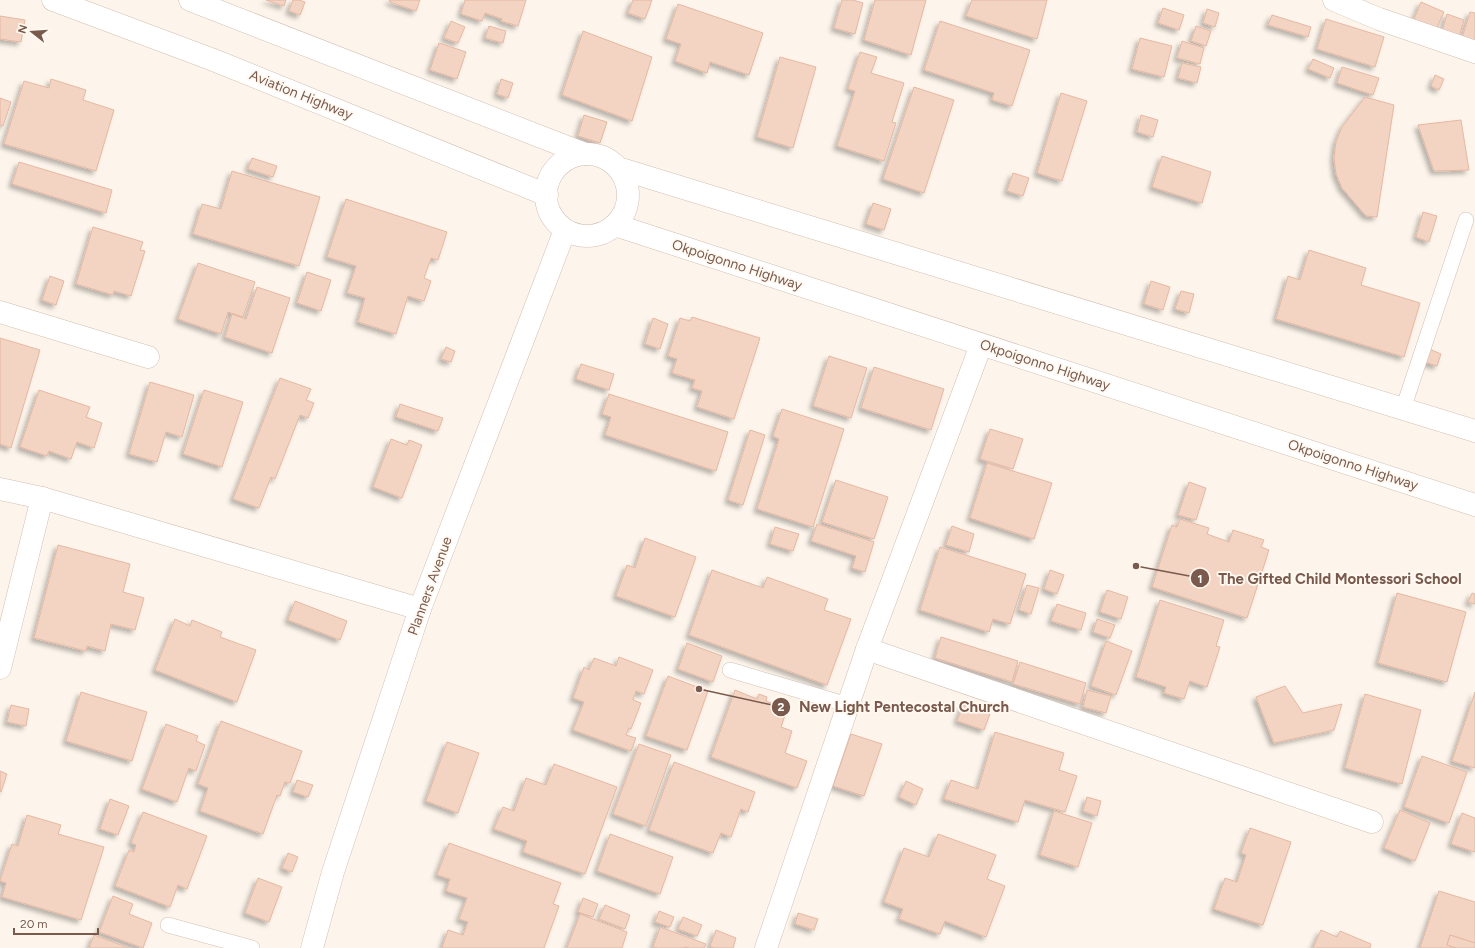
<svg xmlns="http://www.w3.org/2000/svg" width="1475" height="948" font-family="Figtree,sans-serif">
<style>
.building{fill:#f3d3c2;stroke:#e6b8a2;filter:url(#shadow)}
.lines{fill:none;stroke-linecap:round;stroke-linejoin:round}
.service-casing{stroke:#d3beb2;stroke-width:16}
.minor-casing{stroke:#d3beb2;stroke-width:23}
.service{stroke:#fff;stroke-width:15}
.minor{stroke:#fff;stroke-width:22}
.labels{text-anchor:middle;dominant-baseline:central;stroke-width:3.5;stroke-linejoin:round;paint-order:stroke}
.street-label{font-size:14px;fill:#795a4c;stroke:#fff9f2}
.leader{fill:none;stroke:#795a4c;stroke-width:1.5}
.callout-dot{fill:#795a4c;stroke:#fff9f2;stroke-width:1.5}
.mark-label{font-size:12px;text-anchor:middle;font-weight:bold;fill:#fff}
.callout-label{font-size:15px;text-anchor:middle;font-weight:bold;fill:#795a4c;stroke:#fff9f2;stroke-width:3.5;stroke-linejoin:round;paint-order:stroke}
</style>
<defs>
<filter id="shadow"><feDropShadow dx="-3.5" dy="3.5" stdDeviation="2" flood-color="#0004"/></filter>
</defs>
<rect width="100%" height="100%" fill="#fdf5eb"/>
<g class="building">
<path d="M 266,0 L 286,0 L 284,6 Z"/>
<path d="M 293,0 L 299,0 L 305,2 L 300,15 L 289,11 Z"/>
<path d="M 389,0 L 420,0 L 416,11 L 390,2 Z"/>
<path d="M 465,0 L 526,0 L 518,26 L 501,21 L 502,19 L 485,13 L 482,21 L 461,14 Z"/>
<path d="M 633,0 L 652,0 L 645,19 L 628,13 Z"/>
<path d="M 842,0 L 853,0 L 863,3 L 855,34 L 834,28 Z"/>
<path d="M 875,0 L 926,0 L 911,55 L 864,40 Z"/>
<path d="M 972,0 L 1047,0 L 1037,39 L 966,16 Z"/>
<path d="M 1421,2 L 1444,12 L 1434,34 L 1412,24 Z"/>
<path d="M 678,4 L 763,33 L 749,75 L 710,62 L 707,73 L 675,61 L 681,44 L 666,39 Z"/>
<path d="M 1163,8 L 1184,15 L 1179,30 L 1158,23 Z"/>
<path d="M 1207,9 L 1219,13 L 1215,27 L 1203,23 Z"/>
<path d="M 1470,12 L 1475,13 L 1475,42 L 1462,38 Z"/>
<path d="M 1447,14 L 1464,20 L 1458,40 L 1441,35 Z"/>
<path d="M 1272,15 L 1311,27 L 1308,37 L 1268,25 Z"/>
<path d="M 0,16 L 25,20 L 21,42 L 0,39 Z"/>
<path d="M 1326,19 L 1384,37 L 1375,67 L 1317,49 Z"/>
<path d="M 451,21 L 465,27 L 458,43 L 444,38 Z"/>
<path d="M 940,21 L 1030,50 L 1012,106 L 992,100 L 994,93 L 924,70 Z"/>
<path d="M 489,26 L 506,31 L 503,43 L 485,38 Z"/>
<path d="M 1196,26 L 1211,31 L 1206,46 L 1191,41 Z"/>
<path d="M 583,31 L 652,57 L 632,121 L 562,95 Z"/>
<path d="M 1140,38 L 1172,46 L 1164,77 L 1132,69 Z"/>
<path d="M 1182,41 L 1204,48 L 1200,64 L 1177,58 Z"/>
<path d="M 439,43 L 466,52 L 457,79 L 430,70 Z"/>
<path d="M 860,52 L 877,57 L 871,73 L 904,83 L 892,122 L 896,123 L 884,161 L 837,146 L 855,91 L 848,89 Z"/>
<path d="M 780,57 L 816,67 L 793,148 L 757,137 Z"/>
<path d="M 1313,59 L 1334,68 L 1330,78 L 1308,69 Z"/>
<path d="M 1182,63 L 1201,67 L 1197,83 L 1178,78 Z"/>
<path d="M 1342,67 L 1379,78 L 1373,95 L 1337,83 Z"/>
<path d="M 1435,75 L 1444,79 L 1439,90 L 1431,86 Z"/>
<path d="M 51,79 L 86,90 L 83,100 L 114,110 L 96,171 L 4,144 L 24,81 L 49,88 Z"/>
<path d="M 501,79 L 513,83 L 508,98 L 497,94 Z"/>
<path d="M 914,87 L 954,100 L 924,193 L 883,179 Z"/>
<path d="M 1061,93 L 1087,101 L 1062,181 L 1037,173 Z"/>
<path d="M 1365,97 L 1394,105 L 1377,217 L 1366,216 L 1342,188 L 1336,174 L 1334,158 L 1336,142 L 1342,127 Z"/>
<path d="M 0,98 L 11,102 L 3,126 L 0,125 Z"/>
<path d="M 584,115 L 607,122 L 600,143 L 578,136 Z"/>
<path d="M 1141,115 L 1158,120 L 1153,137 L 1137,132 Z"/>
<path d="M 1461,120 L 1469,170 L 1434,171 L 1418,125 Z"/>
<path d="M 1162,156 L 1211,172 L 1202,203 L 1152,187 Z"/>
<path d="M 252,158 L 277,166 L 273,177 L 248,169 Z"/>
<path d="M 19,162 L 112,190 L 106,213 L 12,184 Z"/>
<path d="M 232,171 L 320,197 L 299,266 L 193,234 L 202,204 L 221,209 Z"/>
<path d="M 1013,173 L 1029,178 L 1023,196 L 1007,191 Z"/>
<path d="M 346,199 L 447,232 L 438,260 L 431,258 L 424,278 L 431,281 L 424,301 L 408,296 L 396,334 L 358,322 L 365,298 L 347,293 L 356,266 L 327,257 Z"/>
<path d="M 873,203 L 891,209 L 884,230 L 866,224 Z"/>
<path d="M 1423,212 L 1437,216 L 1429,242 L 1416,237 Z"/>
<path d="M 93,227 L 143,242 L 140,250 L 145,251 L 131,296 L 114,291 L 113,295 L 76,284 Z"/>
<path d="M 1309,250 L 1366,268 L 1361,285 L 1420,303 L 1404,357 L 1276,319 L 1288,276 L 1300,280 Z"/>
<path d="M 198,263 L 255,282 L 243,317 L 228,312 L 221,334 L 178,319 Z"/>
<path d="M 307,272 L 331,280 L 321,311 L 297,303 Z"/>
<path d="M 50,276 L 64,281 L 56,305 L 42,300 Z"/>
<path d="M 1151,281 L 1170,287 L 1163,310 L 1144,304 Z"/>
<path d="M 257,287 L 290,298 L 272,353 L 225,337 L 232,314 L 246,319 Z"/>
<path d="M 1181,291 L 1194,294 L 1189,313 L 1175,309 Z"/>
<path d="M 692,317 L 760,338 L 734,419 L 697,407 L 702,391 L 692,388 L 695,380 L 672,373 L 677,359 L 668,356 L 680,318 L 690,321 Z"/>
<path d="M 653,318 L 668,324 L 660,349 L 645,344 Z"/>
<path d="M 0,338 L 40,350 L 11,448 L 0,444 Z"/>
<path d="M 446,347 L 455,351 L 451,362 L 441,359 Z"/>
<path d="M 1427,348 L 1441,354 L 1437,366 L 1422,361 Z"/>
<path d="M 829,356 L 867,368 L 851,418 L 813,406 Z"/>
<path d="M 581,364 L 614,374 L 609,390 L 576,379 Z"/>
<path d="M 874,367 L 944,389 L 931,430 L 861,408 Z"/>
<path d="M 280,378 L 311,389 L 306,400 L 314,403 L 308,418 L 300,415 L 275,479 L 271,477 L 259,508 L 233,499 Z"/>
<path d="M 150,382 L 194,395 L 182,437 L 166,432 L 157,462 L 129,454 Z"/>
<path d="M 39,390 L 90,407 L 86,417 L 102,423 L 94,448 L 77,442 L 71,459 L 49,451 L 47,456 L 20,447 Z"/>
<path d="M 204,390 L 243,402 L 222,467 L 183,454 Z"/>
<path d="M 609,394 L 728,432 L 716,471 L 605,435 L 611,417 L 602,414 Z"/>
<path d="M 400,404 L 443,418 L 438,431 L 396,417 Z"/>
<path d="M 782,409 L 844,429 L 813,527 L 757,509 L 779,439 L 773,436 Z"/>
<path d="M 990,429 L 1023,439 L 1013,469 L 980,459 Z"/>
<path d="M 750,430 L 765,435 L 743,505 L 728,500 Z"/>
<path d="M 391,439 L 407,445 L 409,440 L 422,445 L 402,498 L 373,487 Z"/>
<path d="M 987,463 L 1052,483 L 1034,539 L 970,518 Z"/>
<path d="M 836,480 L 888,497 L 874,539 L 822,522 Z"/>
<path d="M 1189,482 L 1206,488 L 1196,520 L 1178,515 Z"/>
<path d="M 1180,519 L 1209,528 L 1207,534 L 1229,542 L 1233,530 L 1264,540 L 1261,547 L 1269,550 L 1247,618 L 1152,587 L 1172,525 L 1177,527 Z"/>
<path d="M 817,524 L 874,542 L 865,572 L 852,568 L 856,556 L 811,541 Z"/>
<path d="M 952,526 L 974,534 L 969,552 L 946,545 Z"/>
<path d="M 775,527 L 799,534 L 793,551 L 770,544 Z"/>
<path d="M 645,538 L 696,557 L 675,617 L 616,596 L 627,565 L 635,568 Z"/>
<path d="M 58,545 L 130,564 L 123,592 L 144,598 L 135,630 L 111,624 L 105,651 L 87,646 L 86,651 L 34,638 Z"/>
<path d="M 940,547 L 1026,574 L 1010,624 L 993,619 L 989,632 L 920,610 Z"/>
<path d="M 712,570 L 763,588 L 767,577 L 828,599 L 824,610 L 851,619 L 827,685 L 689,635 Z"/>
<path d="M 1050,570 L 1064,575 L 1057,594 L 1044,589 Z"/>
<path d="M 1027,585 L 1039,588 L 1031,614 L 1019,610 Z"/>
<path d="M 1107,590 L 1128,597 L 1121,619 L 1100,612 Z"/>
<path d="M 1397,593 L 1466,612 L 1447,682 L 1378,663 Z"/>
<path d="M 1472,593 L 1475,594 L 1475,604 L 1468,602 Z"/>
<path d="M 1160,600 L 1224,620 L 1216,646 L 1220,647 L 1207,687 L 1190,681 L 1184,699 L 1164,693 L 1166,687 L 1136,677 Z"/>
<path d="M 295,601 L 347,621 L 340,640 L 288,620 Z"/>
<path d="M 1057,604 L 1086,613 L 1081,630 L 1051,621 Z"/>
<path d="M 175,619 L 190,626 L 192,620 L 222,632 L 220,637 L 256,650 L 237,702 L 155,670 Z"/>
<path d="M 1097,619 L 1115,625 L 1110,638 L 1093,632 Z"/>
<path d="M 941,637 L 1018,661 L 1012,682 L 935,658 Z"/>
<path d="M 1106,641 L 1132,651 L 1116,695 L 1091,686 Z"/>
<path d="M 687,643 L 722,656 L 713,682 L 678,669 Z"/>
<path d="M 619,657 L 653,670 L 644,694 L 636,691 L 633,700 L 641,703 L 631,729 L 629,728 L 626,735 L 636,738 L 631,751 L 573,730 L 584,702 L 573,698 L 584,667 L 589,670 L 594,658 L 616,666 Z"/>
<path d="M 1020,662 L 1086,683 L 1080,704 L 1013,684 Z"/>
<path d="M 668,676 L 708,691 L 687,750 L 646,736 Z"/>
<path d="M 1285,686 L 1303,713 L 1342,704 L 1334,730 L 1274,743 L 1256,697 Z"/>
<path d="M 735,690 L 757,699 L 759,694 L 767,697 L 766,701 L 787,709 L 781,727 L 792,731 L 785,753 L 807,761 L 797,788 L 711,757 Z"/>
<path d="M 1087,690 L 1111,696 L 1106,713 L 1083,707 Z"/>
<path d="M 81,692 L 147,712 L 132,761 L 66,741 Z"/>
<path d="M 1475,692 L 1475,768 L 1452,761 Z"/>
<path d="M 1365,694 L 1421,710 L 1402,784 L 1345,768 Z"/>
<path d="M 11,705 L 29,709 L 26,726 L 7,722 Z"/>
<path d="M 963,705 L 990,714 L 984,730 L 957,721 Z"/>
<path d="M 221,721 L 302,751 L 290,783 L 285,782 L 280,796 L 277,795 L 263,834 L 200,811 L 208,788 L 198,784 Z"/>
<path d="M 166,724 L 198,736 L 196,741 L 205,745 L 196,771 L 189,768 L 177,802 L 142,789 Z"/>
<path d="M 995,732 L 1064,753 L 1059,770 L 1077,776 L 1065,812 L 1025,800 L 1018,822 L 944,799 L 951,780 L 978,789 Z"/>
<path d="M 851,734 L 882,744 L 864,796 L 833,786 Z"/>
<path d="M 447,742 L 479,753 L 458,813 L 426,801 Z"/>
<path d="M 639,744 L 671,755 L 646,826 L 613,814 Z"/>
<path d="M 1422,756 L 1467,772 L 1449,823 L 1404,807 Z"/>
<path d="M 674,762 L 755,792 L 748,812 L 741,809 L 731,837 L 721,833 L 713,853 L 649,830 Z"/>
<path d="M 554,764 L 617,787 L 585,874 L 523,852 L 527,841 L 494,829 L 503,807 L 514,811 L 526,778 L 546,785 Z"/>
<path d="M 0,771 L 7,774 L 1,792 L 0,791 Z"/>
<path d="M 297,780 L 313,785 L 308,797 L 293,792 Z"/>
<path d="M 906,781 L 923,789 L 916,805 L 899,797 Z"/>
<path d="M 1087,797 L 1101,801 L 1097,816 L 1083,811 Z"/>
<path d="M 110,799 L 129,806 L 118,835 L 100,829 Z"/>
<path d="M 1400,810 L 1430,823 L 1415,861 L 1384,848 Z"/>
<path d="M 1054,811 L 1092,823 L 1078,867 L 1040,855 Z"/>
<path d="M 143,812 L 207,836 L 187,889 L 178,885 L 170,907 L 115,886 L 129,850 L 134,852 L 136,845 L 131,843 Z"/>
<path d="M 1462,813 L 1475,818 L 1475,852 L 1451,844 Z"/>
<path d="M 27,815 L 61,825 L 58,834 L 104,847 L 81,920 L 2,897 L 6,883 L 0,881 L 12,844 L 18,846 Z"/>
<path d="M 1250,828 L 1291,842 L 1263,925 L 1214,909 L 1225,878 L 1237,882 L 1246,855 L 1241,853 Z"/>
<path d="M 610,834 L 673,857 L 660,894 L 597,871 Z"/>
<path d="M 938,834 L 996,855 L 987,879 L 1005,886 L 986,937 L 945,921 L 940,934 L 899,919 L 903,909 L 884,902 L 904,848 L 929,857 Z"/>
<path d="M 449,843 L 561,883 L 553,904 L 559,906 L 544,948 L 442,948 L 448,930 L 463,935 L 468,922 L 459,919 L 467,898 L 446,891 L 450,879 L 437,875 Z"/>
<path d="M 288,853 L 298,857 L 292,872 L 282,868 Z"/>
<path d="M 258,878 L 282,887 L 269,922 L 245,913 Z"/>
<path d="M 1439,891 L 1475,902 L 1475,943 L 1450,935 L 1447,945 L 1456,948 L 1420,948 Z"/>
<path d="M 113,896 L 133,904 L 129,914 L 152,923 L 143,948 L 99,932 Z"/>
<path d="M 583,898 L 598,904 L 593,917 L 578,912 Z"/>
<path d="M 605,905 L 630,915 L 625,929 L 599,919 Z"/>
<path d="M 659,911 L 674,917 L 670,927 L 655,922 Z"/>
<path d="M 798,913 L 818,919 L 814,930 L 795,924 Z"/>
<path d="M 580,914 L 627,932 L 622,948 L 567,948 Z"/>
<path d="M 683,917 L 702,925 L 697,936 L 678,929 Z"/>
<path d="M 660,927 L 706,944 L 704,948 L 689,948 L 685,947 L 684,948 L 657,948 L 653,947 Z"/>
<path d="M 716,930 L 736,938 L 733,948 L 714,948 L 710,946 Z"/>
<path d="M 1321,930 L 1337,937 L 1340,931 L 1371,944 L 1370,948 L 1313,948 Z"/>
<path d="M 94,935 L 129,948 L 89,948 Z"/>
<path d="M 1450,935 L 1475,943 L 1475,948 L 1456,948 L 1447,945 Z"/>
</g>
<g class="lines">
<g class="service-casing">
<g id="service">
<path d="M 1403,409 L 1466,220"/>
<path d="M 730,670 L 848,705"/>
<path d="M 168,925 L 252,948"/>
</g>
</g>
<g class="minor-casing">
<g id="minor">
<path d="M 53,0 L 211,59 L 547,195"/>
<path d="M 190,0 L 585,154"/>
<path d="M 1334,0 L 1379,19 L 1475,52"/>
<circle cx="587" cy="195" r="41"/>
<path d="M 618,168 L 1475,431"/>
<path d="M 615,225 L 1475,505"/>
<path d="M 0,312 L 148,357"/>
<path d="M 0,489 L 42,498 L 420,609"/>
<path d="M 867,649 L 1372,822"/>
<path d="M 0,668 L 42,498"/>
<path d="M 312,948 L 333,872 L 420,609 L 565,230"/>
<path d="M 766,948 L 867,649 L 981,345"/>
</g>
</g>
<use href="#service" class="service"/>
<use href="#minor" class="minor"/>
</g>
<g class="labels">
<g class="street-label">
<text transform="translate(301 95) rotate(22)">Aviation Highway</text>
<text transform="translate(737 265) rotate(18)">Okpoigonno Highway</text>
<text transform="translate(1045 365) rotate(18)">Okpoigonno Highway</text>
<text transform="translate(1353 465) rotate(18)">Okpoigonno Highway</text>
<text transform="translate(430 586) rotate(-70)">Planners Avenue</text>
</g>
</g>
<path class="leader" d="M1136 566L1200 578M699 689L781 707"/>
<g class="callout-dot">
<circle cx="1136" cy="566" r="4"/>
<circle cx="699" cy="689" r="4"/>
<circle cx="1200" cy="578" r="10"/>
<circle cx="781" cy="707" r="10"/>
</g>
<g class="mark-label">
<text x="1200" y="583">1</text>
<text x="781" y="711">2</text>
</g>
<g class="callout-label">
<text x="1340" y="584">The Gifted Child Montessori School</text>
<text x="904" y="712">New Light Pentecostal Church</text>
</g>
<g transform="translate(32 32) rotate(287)" stroke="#fff9f2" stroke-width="3" paint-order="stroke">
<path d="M0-3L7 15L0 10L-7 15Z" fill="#795a4c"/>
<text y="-6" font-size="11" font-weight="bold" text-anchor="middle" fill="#795a4c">N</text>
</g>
<path d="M14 928v6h84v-6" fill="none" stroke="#795a4c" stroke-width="2"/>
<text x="20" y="928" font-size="12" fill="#795a4c" stroke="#fff9f2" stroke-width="3" paint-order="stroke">20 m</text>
</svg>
